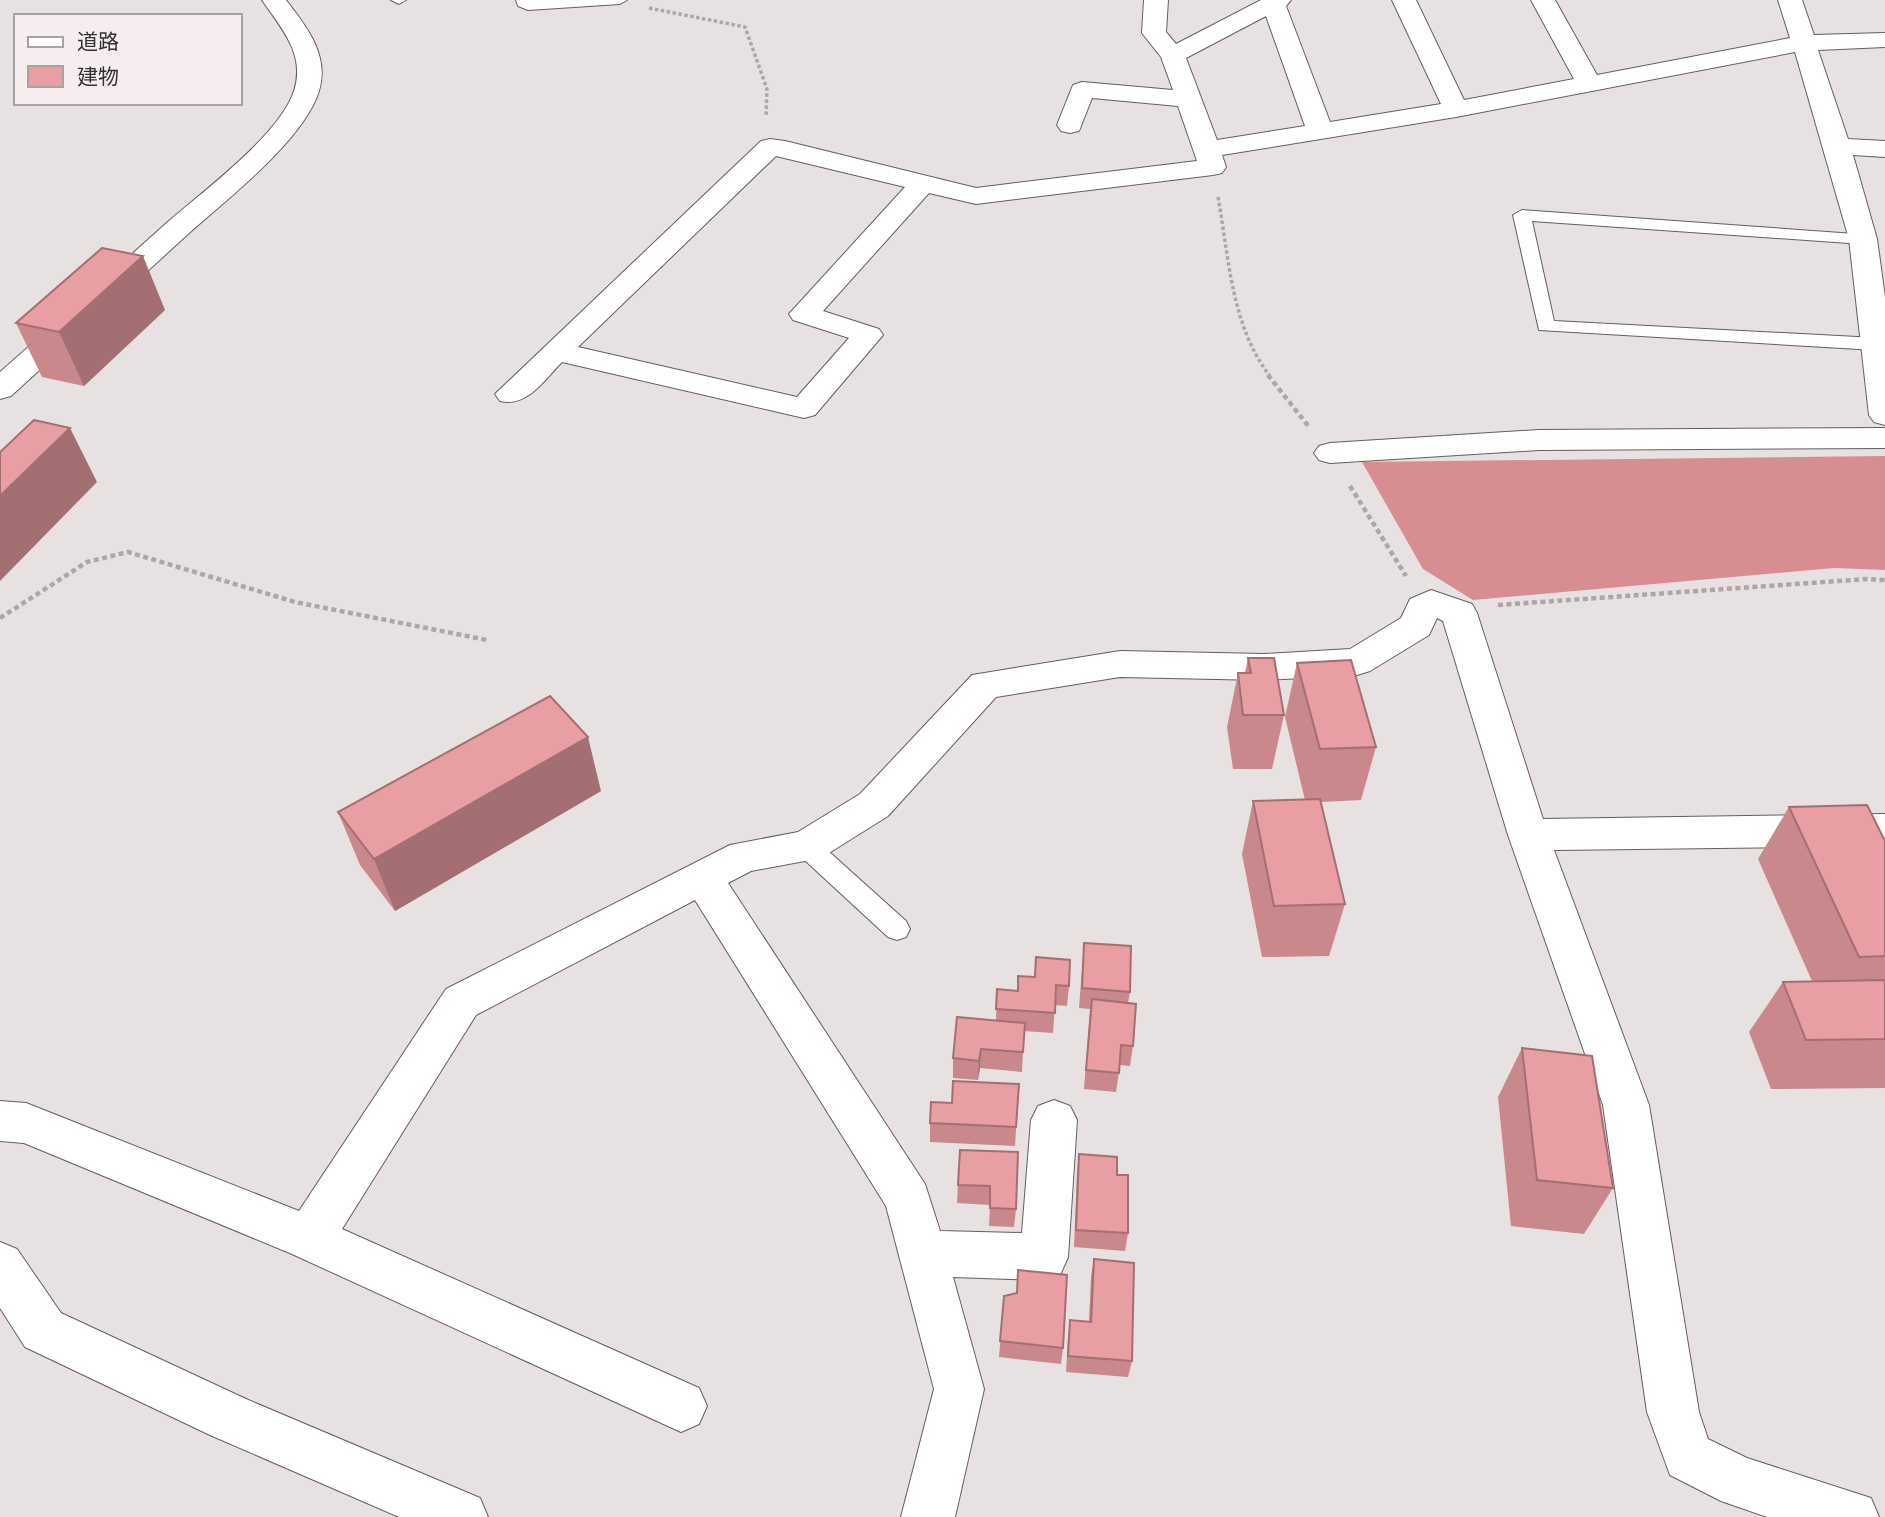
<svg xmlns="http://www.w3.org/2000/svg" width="1885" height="1517" font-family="'IBM Plex Sans','Noto Sans JP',sans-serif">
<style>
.forest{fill:#d78d92}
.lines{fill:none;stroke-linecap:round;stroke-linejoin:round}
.lane-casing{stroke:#645e5e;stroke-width:2}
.street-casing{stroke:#645e5e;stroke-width:2}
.path-far1{stroke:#aca7a7;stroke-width:3.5;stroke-dasharray:3.5 2.5;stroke-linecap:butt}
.path{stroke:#aca7a7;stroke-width:4.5;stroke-dasharray:5 3.5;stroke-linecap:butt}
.lane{fill:#fff;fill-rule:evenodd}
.street{fill:#fff;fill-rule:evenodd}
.wall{fill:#c8888c}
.shaded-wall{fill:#a36f72}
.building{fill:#e99ea3;stroke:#a36f72;stroke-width:2}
</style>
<rect width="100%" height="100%" fill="#e8e1e1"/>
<path class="forest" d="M 1885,456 L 1885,570 L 1834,568 L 1473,600 L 1423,569 L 1362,462 Z"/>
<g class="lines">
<g class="lane-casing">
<g id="lane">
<path d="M 391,0 L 406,0 L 399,4 Z"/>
<path d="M 516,0 L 627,0 L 620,4 L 528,10 L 518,6 Z"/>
<path d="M 1522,210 L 1869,235 L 1872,239 L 1869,243 L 1863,244 L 1532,221 L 1554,321 L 1876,338 L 1883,340 L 1885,345 L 1876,350 L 1539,330 L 1513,215 Z"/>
<path d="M 807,837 L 816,840 L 906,921 L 910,929 L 906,937 L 897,940 L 888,937 L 798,854 L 794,847 L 798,840 Z"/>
</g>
</g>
<g class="street-casing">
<g id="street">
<path d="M 262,0 L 286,0 C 306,26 330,55 319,91 C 304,140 226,200 188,234 C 129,288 70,342 11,396 L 0,399 L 0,372 C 57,322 113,271 170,220 C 205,190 280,134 294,91 C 306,54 281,28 262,0 Z"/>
<path d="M 1144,0 L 1168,0 L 1166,32 L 1176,44 L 1261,0 L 1291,0 L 1286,6 L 1330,122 L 1441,104 L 1392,0 L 1416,0 L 1464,100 L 1574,79 L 1531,0 L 1555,0 L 1597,75 L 1790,38 L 1778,0 L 1802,0 L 1814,35 L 1885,33 L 1885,47 L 1818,50 L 1848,139 L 1885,141 L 1885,157 L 1853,155 L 1877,239 L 1885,297 L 1885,425 L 1874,422 L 1869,415 L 1849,239 L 1795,52 L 1456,117 L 1222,155 L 1226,167 L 1222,173 L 1213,175 L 976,204 L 929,193 L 823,311 L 879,329 L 883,335 L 815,415 L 804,418 L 562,362 C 545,379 527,408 500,401 L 495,394 L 761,141 L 770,139 L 785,141 L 976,188 L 1197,161 L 1178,106 L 1092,98 L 1079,131 L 1070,133 L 1061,131 L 1057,125 L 1073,85 L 1082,82 L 1173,90 L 1161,57 L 1142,33 ZM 1266,16 L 1305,126 L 1217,140 L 1186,58 ZM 776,156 L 905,187 L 789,314 L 793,320 L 849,338 L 797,397 L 578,347 Z"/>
<path d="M 1885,428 L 1885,448 L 1539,450 L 1330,463 L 1319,460 L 1314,453 L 1319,446 L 1330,443 L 1539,430 Z"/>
<path d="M 1431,590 L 1472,604 L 1477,613 L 1543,819 L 1885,814 L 1885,846 L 1554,850 L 1649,1105 L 1699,1412 L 1708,1439 L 1747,1458 L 1871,1498 L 1879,1517 L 1767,1517 L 1721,1501 L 1670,1475 L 1647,1412 L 1603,1105 L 1508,835 L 1443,621 L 1437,618 L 1429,635 L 1370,671 L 1357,675 L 1264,680 L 1120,677 L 996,697 L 888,816 L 821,858 L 751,871 L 728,883 L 925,1184 L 940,1231 L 1022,1233 L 1031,1120 L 1038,1106 L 1054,1100 L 1070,1106 L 1077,1120 L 1068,1257 L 1061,1273 L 1044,1280 L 953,1277 L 984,1389 L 955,1517 L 901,1517 L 934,1389 L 886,1206 L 695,900 L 476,1015 L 342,1229 L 699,1388 L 707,1406 L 699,1424 L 681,1432 L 292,1254 L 24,1143 L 0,1141 L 0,1101 L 26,1103 L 299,1211 L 446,989 L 730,845 L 798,832 L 860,794 L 972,675 L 1120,651 L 1264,654 L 1350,649 L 1401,618 L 1410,599 Z"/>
<path d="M 0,1242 L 17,1249 L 61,1313 L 246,1399 L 480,1498 L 488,1517 L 399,1517 L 210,1435 L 25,1347 L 0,1308 Z"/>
</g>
</g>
<g class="path-far1">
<path d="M 649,8 L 745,27 L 767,89 L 766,116"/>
<path d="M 1218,197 C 1229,257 1231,326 1270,376"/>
</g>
<g class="path">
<path d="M 1268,375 L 1309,427"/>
<path d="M 1350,486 L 1406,576"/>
<path d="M 1498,605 L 1867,579 L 1885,580"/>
<path d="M 0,618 L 87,562 L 128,552 L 295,602 L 487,640"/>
</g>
<use href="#lane" class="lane"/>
<use href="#street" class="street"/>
</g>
<g class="wall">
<path d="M 165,310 L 84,386 L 42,377 L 16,323 Z"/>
<path d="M 1248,658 L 1284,715 L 1272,769 L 1233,769 L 1227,727 L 1238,673 L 1245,673 Z"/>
<path d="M 1297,663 L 1376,747 L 1361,800 L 1321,802 L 1345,904 L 1329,956 L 1262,957 L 1242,854 L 1253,801 L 1305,800 L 1285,717 Z"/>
<path d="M 601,791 L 395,911 L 360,865 L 338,812 Z"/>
<path d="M 1789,807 L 1885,841 L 1885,1088 L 1771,1089 L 1749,1032 L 1783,982 L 1812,981 L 1758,859 Z"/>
<path d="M 1084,943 L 1130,992 L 1128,1003 L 1133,1046 L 1130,1066 L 1120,1065 L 1116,1092 L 1084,1089 L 1090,1009 L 1079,1008 Z"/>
<path d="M 1036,957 L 1069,986 L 1067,1006 L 1055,1005 L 1053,1033 L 1024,1031 L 1022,1072 L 980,1068 L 978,1080 L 953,1078 L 953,1058 L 996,1020 L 997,989 L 1018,991 L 1034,977 Z"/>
<path d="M 1522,1048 L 1613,1188 L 1584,1234 L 1511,1226 L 1498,1097 Z"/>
<path d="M 1019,1084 L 1015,1146 L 930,1142 L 930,1123 Z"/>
<path d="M 960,1150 L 1016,1209 L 1014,1227 L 989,1226 L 990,1205 L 957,1203 Z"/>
<path d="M 1079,1154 L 1117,1175 L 1128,1233 L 1125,1251 L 1074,1247 L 1077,1172 Z"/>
<path d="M 1094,1259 L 1132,1361 L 1128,1377 L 1066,1372 L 1068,1337 L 1070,1320 L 1089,1321 L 1091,1276 Z"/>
<path d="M 1004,1296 L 1063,1348 L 1061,1364 L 999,1357 Z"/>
</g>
<g class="shaded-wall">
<path d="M 143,256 L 165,310 L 84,386 L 59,332 Z"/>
<path d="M 70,428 L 97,482 L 0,581 L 0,496 Z"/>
<path d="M 588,737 L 601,791 L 395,911 L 374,859 Z"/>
<path d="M 981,1049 L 980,1068 L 978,1080 L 979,1061 Z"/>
</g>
<g class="building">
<path d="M 102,248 L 143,256 L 59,332 L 16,323 Z"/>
<path d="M 34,420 L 70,428 L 0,496 L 0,452 Z"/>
<path d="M 1248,658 L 1274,658 L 1284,715 L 1243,715 L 1238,673 L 1251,673 Z"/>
<path d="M 1351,660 L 1376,747 L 1320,749 L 1297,663 Z"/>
<path d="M 550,696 L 588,737 L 374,859 L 338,812 Z"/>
<path d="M 1320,799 L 1345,904 L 1274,906 L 1253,801 Z"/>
<path d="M 1867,805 L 1885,841 L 1885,956 L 1859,957 L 1789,807 Z"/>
<path d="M 1084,943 L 1131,946 L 1130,992 L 1082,988 Z"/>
<path d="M 1036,957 L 1070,960 L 1069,986 L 1056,985 L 1055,1013 L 996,1009 L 997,989 L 1018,991 L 1018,976 L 1035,977 Z"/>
<path d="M 1885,980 L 1885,1039 L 1806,1040 L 1783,982 Z"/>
<path d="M 1092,999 L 1136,1004 L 1133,1046 L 1121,1045 L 1119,1073 L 1086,1070 Z"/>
<path d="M 957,1017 L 1025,1023 L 1023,1052 L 981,1049 L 979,1061 L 953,1058 Z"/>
<path d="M 1522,1048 L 1592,1056 L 1613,1188 L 1537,1180 Z"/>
<path d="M 953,1081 L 1019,1084 L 1016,1127 L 930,1123 L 931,1102 L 952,1103 Z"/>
<path d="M 960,1150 L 1018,1152 L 1016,1209 L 990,1208 L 990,1186 L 958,1185 Z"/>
<path d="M 1079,1154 L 1117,1157 L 1117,1175 L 1128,1175 L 1128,1233 L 1076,1230 Z"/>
<path d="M 1094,1259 L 1134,1263 L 1132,1361 L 1068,1356 L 1070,1320 L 1091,1322 Z"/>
<path d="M 1018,1270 L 1067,1275 L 1063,1348 L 1000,1341 L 1004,1296 L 1017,1293 Z"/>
</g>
<rect x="14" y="14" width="228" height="91" fill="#f6eeee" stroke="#a8a2a2" stroke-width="2"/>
<rect x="28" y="37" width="35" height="10" fill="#ffffff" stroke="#a8a2a2" stroke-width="2"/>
<text x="77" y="49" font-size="21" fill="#343131">道路</text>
<rect x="28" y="66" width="35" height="21" fill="#e99ea3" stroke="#a8a2a2" stroke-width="2"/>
<text x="77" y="84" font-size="21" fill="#343131">建物</text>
</svg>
